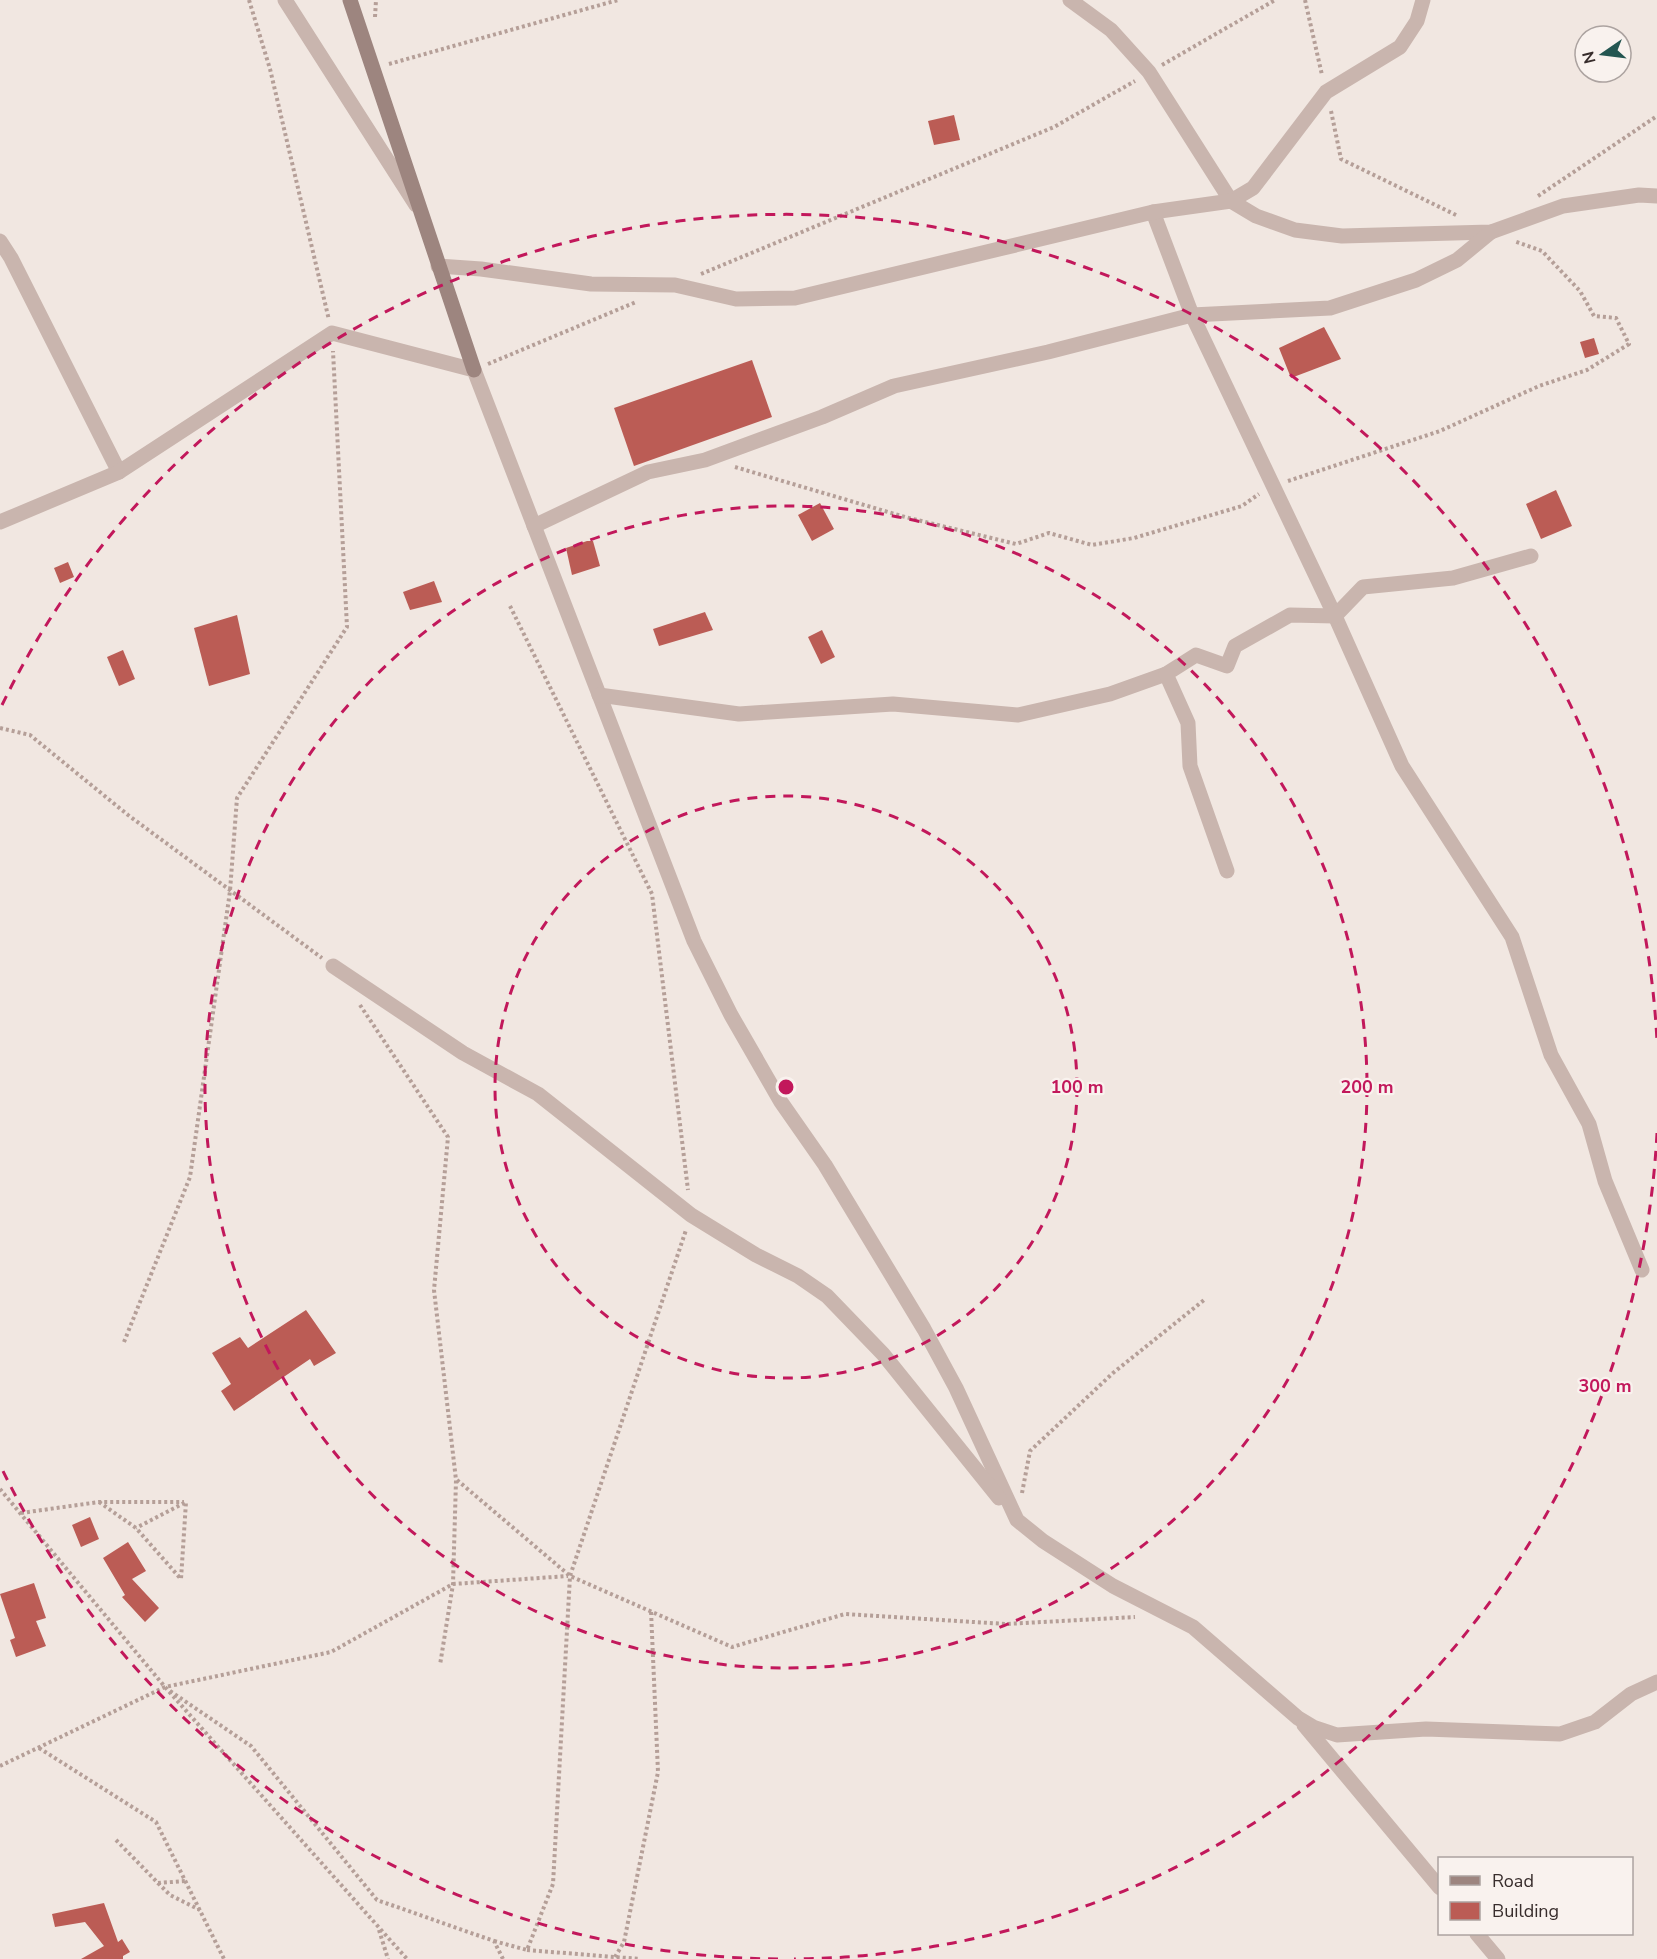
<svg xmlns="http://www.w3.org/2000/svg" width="1657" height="1959" font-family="'Nunito Sans',sans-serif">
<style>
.building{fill:#bb5c55}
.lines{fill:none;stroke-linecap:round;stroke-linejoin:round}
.path{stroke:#b59f98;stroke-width:4;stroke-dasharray:3 3;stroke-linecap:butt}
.street{stroke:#c9b5ae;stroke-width:15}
.secondary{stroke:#9d857f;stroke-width:15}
.ring{fill:none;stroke:#c2185b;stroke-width:3;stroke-dasharray:10 8}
.centre{fill:#c2185b;stroke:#f9f2ee;stroke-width:3}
.ring-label{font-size:18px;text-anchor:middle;font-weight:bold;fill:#c2185b;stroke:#f9f2ee;stroke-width:4.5;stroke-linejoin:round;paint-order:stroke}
</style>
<rect width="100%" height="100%" fill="#f1e7e1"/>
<g class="building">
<path d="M 954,115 L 960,140 L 934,145 L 928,121 Z"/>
<path d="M 1324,327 L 1341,359 L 1291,378 L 1279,348 Z"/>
<path d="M 1594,338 L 1599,354 L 1585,358 L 1580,342 Z"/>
<path d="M 752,360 L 772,417 L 634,466 L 614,408 Z"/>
<path d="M 1556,490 L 1572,526 L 1541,539 L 1526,504 Z"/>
<path d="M 820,503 L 834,529 L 812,541 L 798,515 Z"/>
<path d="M 587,541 L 593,541 L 600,566 L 572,575 L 566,548 Z"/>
<path d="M 68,562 L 74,577 L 60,583 L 54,568 Z"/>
<path d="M 434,581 L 442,602 L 410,610 L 403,592 Z"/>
<path d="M 705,612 L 713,630 L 659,646 L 653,629 Z"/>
<path d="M 237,615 L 250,674 L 209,686 L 194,628 Z"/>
<path d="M 822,630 L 835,657 L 821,664 L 808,637 Z"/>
<path d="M 123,650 L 135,679 L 119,686 L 107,657 Z"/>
<path d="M 306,1310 L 336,1353 L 314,1366 L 310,1359 L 234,1411 L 221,1391 L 231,1384 L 212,1353 L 240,1337 L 248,1348 Z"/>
<path d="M 90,1517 L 99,1539 L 81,1547 L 72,1525 Z"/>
<path d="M 128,1542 L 146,1571 L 132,1579 L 159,1608 L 145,1622 L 122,1597 L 125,1595 L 103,1558 Z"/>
<path d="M 34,1583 L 46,1618 L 36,1621 L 46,1646 L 16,1657 L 10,1640 L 15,1638 L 0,1594 Z"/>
<path d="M 104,1903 L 118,1942 L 122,1939 L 130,1952 L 123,1956 L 123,1959 L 81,1959 L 104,1946 L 85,1922 L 55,1927 L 52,1914 Z"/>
</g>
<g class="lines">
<g class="path">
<path d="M 249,0 L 270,69 L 329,320"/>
<path d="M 1305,0 L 1322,75"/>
<path d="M 375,17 L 376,0"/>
<path d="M 389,64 L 618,0"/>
<path d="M 1162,65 L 1275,0"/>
<path d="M 1331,111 L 1341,159 L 1458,216"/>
<path d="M 1538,196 L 1657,116"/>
<path d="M 701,274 L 1054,127 L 1135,81"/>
<path d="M 488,364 L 636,302"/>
<path d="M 735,467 L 905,517 L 1016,544 L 1049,533 L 1092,545 L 1134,538 L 1242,506 L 1259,494"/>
<path d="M 1288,481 L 1440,431 L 1539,386 L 1587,370 L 1629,344 L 1616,318 L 1594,316 L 1580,291 L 1542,251 L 1514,241"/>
<path d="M 510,606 L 652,894 L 688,1190"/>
<path d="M 0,728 L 30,735 L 128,815 L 322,958"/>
<path d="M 360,1005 L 448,1137 L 434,1290 L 456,1480 L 453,1584 L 440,1665"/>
<path d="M 124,1342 L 190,1177 L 230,891 L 237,798 L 347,627 L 333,351"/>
<path d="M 457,1480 L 570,1576 L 732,1647 L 845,1614 L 1006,1624 L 1135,1617"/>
<path d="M 0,1489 L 165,1687 L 407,1959"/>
<path d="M 1022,1493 L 1030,1451 L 1113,1373 L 1204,1300"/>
<path d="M 99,1502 L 136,1528 L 181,1579 L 186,1502 L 136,1528"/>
<path d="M 21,1513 L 99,1502 L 184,1502"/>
<path d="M 170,1691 L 251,1746 L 377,1900 L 494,1941 L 503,1959"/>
<path d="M 39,1748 L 156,1822 L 224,1959"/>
<path d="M 0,1766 L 165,1687 L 331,1652 L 453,1584 L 568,1576"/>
<path d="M 116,1840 L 158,1883 L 185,1881"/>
<path d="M 158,1883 L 170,1895 L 200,1910"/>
<path d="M 379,1930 L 388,1959"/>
<path d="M 494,1941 L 527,1950 L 553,1884 L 570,1576 L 686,1230"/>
<path d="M 527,1950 L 640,1959"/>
<path d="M 615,1957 L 624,1942 L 658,1772 L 651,1611"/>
</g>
<g class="street">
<path d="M 285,0 L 416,205"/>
<path d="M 1070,0 L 1111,30 L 1149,72 L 1231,201 L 1253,188 L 1326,92 L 1400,47 L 1417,21 L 1423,0"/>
<path d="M 1153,212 L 1192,315 L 1335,616 L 1402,766 L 1512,937 L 1551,1055 L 1589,1124 L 1605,1181 L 1642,1270"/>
<path d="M 0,241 L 11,258 L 119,472"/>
<path d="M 438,266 L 481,269 L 591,284 L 675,285 L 736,299 L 795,298 L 1153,212 L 1231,201 L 1256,216 L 1295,230 L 1342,236 L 1491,232 L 1563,206 L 1639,195 L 1657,196"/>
<path d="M 0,522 L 119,472 L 332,333 L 474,370 L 694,941 L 731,1015 L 781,1102 L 825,1165 L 924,1329 L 956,1388 L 1017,1520 L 1043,1541 L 1113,1586 L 1193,1627 L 1298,1718 L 1313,1727 L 1337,1735 L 1426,1729 L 1560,1734 L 1595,1722 L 1631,1694 L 1657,1682"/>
<path d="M 534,526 L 648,472 L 705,460 L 822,417 L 894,386 L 1048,352 L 1192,315 L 1330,308 L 1416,280 L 1457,260 L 1491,232"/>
<path d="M 599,695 L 739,714 L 893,704 L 1018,715 L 1110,694 L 1166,674"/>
<path d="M 1227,871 L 1190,766 L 1188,723 L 1166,674 L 1196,655 L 1227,666 L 1235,646 L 1290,615 L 1335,616 L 1363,587 L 1453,578 L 1531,556"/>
<path d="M 333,966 L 463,1053 L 538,1094 L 691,1215 L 756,1255 L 798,1276 L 827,1296 L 883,1354 L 999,1498"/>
<path d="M 1304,1725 L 1440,1888"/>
<path d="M 1477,1934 L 1498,1959"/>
</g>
<path class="secondary" d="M 350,0 L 474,370"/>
</g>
<g class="ring">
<circle cx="786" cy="1087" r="291"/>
<circle cx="786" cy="1087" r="581"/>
<path d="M1657 1133A872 872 0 0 1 794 1959M778 1959A872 872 0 0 1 2 1469M2 705A872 872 0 0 1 1657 1041"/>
</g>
<circle cx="786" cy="1087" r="9" class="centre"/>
<g class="ring-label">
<text x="1077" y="1093">100 m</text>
<text x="1367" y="1093">200 m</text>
<text x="1605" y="1392">300 m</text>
</g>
<rect x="1438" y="1857" width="195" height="78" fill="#f9f2ee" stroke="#aca3a0" stroke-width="1.5"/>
<rect x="1450" y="1876" width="30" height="9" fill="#9d857f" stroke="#aca3a0" stroke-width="1.5"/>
<text x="1492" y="1887" font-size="18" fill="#382d2c">Road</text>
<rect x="1450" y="1902" width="30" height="18" fill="#bb5c55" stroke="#aca3a0" stroke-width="1.5"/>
<text x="1492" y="1917" font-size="18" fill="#382d2c">Building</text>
<g transform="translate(1603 54) rotate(256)"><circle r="28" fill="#f9f2ee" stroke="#aca3a0" stroke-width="1.5"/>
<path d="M0-4.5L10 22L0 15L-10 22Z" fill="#245651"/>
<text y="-9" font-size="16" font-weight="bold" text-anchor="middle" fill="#382d2c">N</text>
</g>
</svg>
